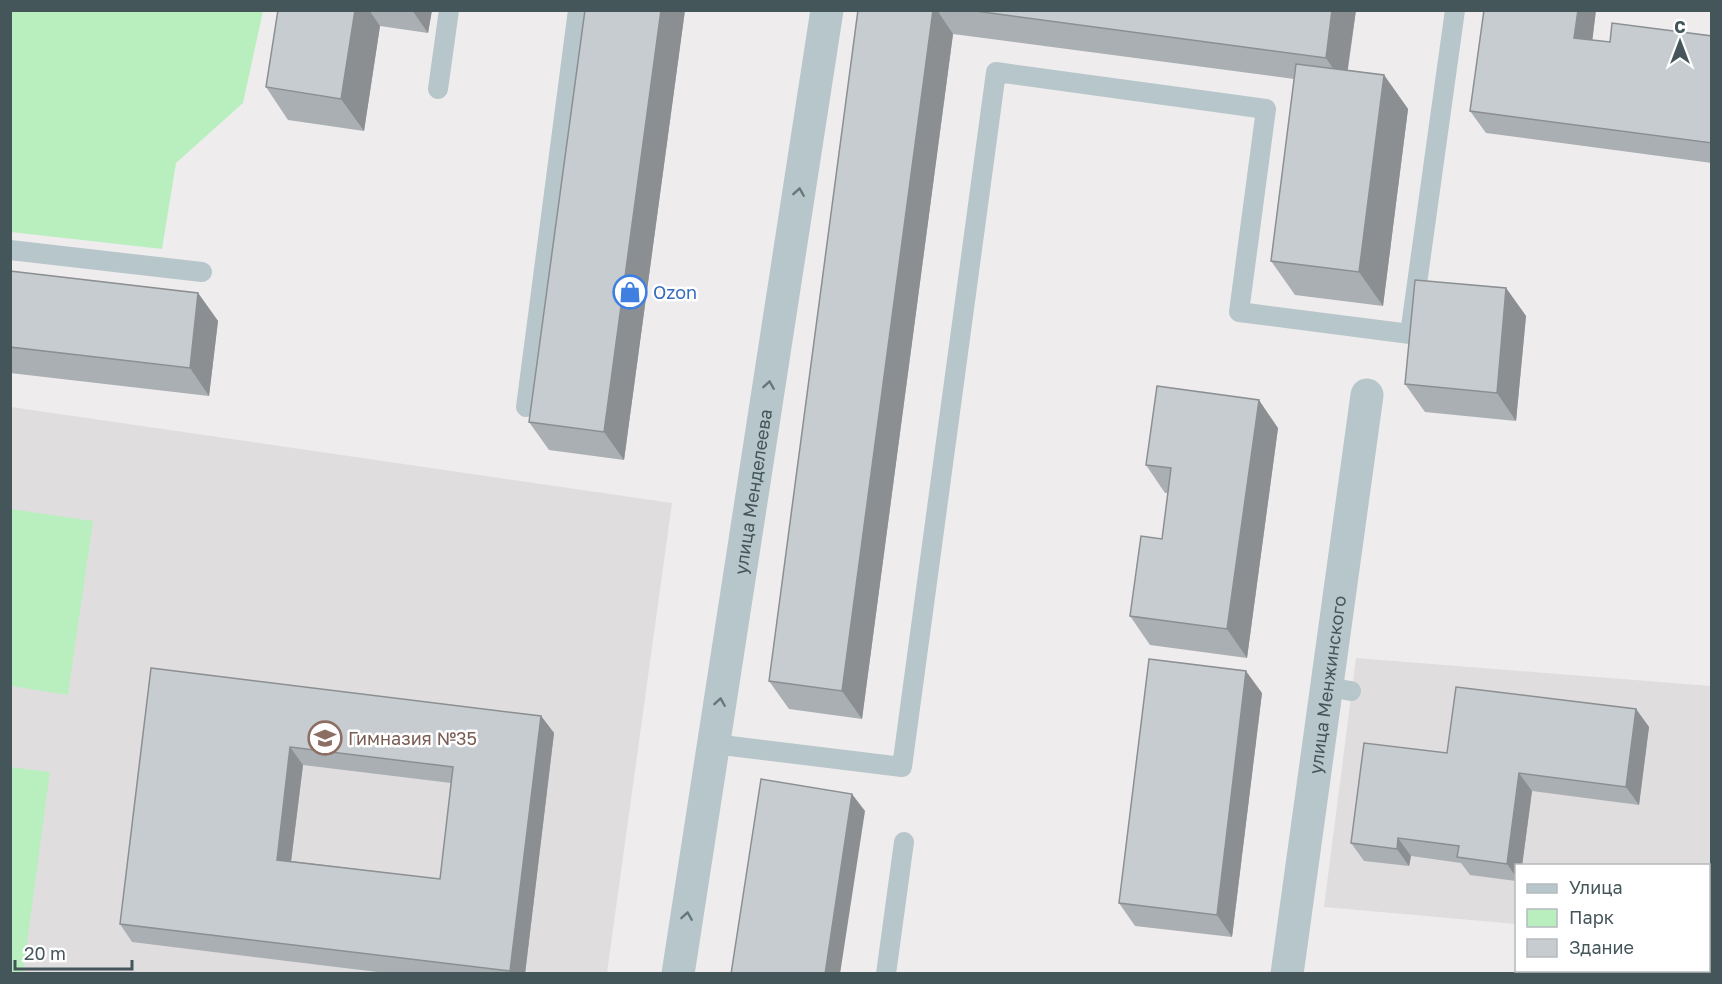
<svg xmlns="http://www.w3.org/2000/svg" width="1722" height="984" font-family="'Golos Text',sans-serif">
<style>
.education{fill:#e0dddf}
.green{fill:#b9efbf}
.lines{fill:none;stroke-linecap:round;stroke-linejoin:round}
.service{stroke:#b7c6ca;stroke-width:20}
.minor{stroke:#b7c6ca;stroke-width:33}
.wall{fill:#aaafb3;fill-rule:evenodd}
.shaded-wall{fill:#8b8f92}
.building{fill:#c6ccd0;stroke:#8b8f92;stroke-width:1.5;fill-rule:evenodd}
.oneway{stroke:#67787c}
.labels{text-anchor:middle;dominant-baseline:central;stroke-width:5;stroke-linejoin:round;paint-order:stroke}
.shop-label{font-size:18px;fill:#366cbe;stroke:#fff;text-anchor:start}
.street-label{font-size:18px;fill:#45565a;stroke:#fff}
.education-label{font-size:18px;fill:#785e54;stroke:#fff;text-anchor:start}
</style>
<rect width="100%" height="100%" fill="#efeced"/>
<g class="education">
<path d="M 11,407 L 672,503 L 607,973 L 11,974 Z"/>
<path d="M 1356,658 L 1711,686 L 1711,941 L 1708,941 L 1708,866 L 1516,866 L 1516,924 L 1324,907 Z"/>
</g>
<g class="green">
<path d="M 11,10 L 263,11 L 243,103 L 176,163 L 162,249 L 11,232 Z"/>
<path d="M 11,509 L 93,521 L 68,695 L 11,686 Z"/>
<path d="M 11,767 L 50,772 L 23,973 L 11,973 Z"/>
</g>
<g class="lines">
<g class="service">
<path d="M 438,89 L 449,10"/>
<path d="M 10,250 L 202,272"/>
<path d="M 526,407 L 578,10"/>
<path d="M 1327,687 L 1351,691"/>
<path d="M 714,744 L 902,767 L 996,72 L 1266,109 L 1239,312 L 1410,334 L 1455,10"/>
<path d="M 886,974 L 904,842"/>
</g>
<g class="minor">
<path id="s1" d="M 678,974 L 827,10"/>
<path id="s2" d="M 1287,974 L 1367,395"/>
</g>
</g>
<g class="wall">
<path d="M 278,10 L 432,10 L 428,33 L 380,26 L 364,131 L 288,120 L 266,87 Z"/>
<path d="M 585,10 L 685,10 L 624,460 L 549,450 L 529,422 Z"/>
<path d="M 858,10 L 1356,10 L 1348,70 L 1384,75 L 1408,109 L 1383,306 L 1295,295 L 1271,261 L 1294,79 L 953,34 L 862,719 L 789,709 L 769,681 Z"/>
<path d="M 1484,10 L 1596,10 L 1592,40 L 1610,42 L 1712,36 L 1712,163 L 1486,133 L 1470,111 Z"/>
<path d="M 10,271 L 198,293 L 218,321 L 209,396 L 10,373 Z"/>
<path d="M 1506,288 L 1526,316 L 1516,421 L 1425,412 L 1405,384 Z"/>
<path d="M 1278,428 L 1247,658 L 1150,645 L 1130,616 L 1162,539 L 1168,493 L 1165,493 L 1146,465 Z"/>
<path d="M 151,668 L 541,716 L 554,733 L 525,974 L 394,974 L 132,942 L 120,924 ZM 303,765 L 451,783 L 440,879 L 291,861 Z"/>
<path d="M 1262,693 L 1232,937 L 1135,926 L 1119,903 Z"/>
<path d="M 1636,709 L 1649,727 L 1639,805 L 1532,791 L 1522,866 L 1516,866 L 1516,881 L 1470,875 L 1461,863 L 1411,856 L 1409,866 L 1364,861 L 1351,843 L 1447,753 Z"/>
</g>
<g class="shaded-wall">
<path d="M 355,10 L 369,10 L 380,26 L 364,131 L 341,99 Z"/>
<path d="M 412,10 L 432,10 L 428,33 Z"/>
<path d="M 661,10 L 685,10 L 624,460 L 604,432 Z"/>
<path d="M 933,10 L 937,10 L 953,34 L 862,719 L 842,691 Z"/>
<path d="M 1332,10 L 1356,10 L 1345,86 L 1326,58 Z"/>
<path d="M 1578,10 L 1596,10 L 1590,60 L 1574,38 Z"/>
<path d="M 1384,75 L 1408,109 L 1383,306 L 1359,272 Z"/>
<path d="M 1506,288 L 1526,316 L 1516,421 L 1497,393 Z"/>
<path d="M 198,293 L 218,321 L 209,396 L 190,368 Z"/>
<path d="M 1259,400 L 1278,428 L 1247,658 L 1227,629 Z"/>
<path d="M 1246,671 L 1262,693 L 1232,937 L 1217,915 Z"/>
<path d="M 1636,709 L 1649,727 L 1639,805 L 1626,787 Z"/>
<path d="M 541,716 L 554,733 L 525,974 L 512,974 L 510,971 Z"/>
<path d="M 290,747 L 303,765 L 289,878 L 277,860 Z"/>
<path d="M 1519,773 L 1532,791 L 1522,866 L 1516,866 L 1516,877 L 1507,864 Z"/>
<path d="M 852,794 L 865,811 L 840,974 L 825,974 Z"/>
<path d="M 1398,838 L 1411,856 L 1409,866 L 1397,849 Z"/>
</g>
<g class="building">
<path d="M 278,10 L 355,10 L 341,99 L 266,87 Z"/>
<path d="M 585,10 L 661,10 L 604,432 L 529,422 Z"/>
<path d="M 858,10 L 933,10 L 842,691 L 769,681 Z"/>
<path d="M 968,10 L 1332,10 L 1326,58 Z"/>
<path d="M 1484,10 L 1578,10 L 1574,38 L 1610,42 L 1612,23 L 1712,36 L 1712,143 L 1470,111 Z"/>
<path d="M 1296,64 L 1384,75 L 1359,272 L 1271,261 Z"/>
<path d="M 10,271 L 198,293 L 190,368 L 10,347 Z"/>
<path d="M 1415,280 L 1506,288 L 1497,393 L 1405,384 Z"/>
<path d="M 1157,386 L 1259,400 L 1227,629 L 1130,616 L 1141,536 L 1162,539 L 1171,468 L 1146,465 Z"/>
<path d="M 1149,659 L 1246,671 L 1217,915 L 1119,903 Z"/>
<path d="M 151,668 L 541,716 L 510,971 L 120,924 ZM 290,747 L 453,767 L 440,879 L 277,860 Z"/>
<path d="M 1456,687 L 1636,709 L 1626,787 L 1519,773 L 1507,864 L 1457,857 L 1459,846 L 1398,838 L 1397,849 L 1351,843 L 1364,743 L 1447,753 Z"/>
<path d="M 761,779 L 852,794 L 825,974 L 731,974 Z"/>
</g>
<defs><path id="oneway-chevron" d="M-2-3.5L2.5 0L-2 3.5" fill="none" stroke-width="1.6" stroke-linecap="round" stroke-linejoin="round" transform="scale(1.5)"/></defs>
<g class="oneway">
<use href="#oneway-chevron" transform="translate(799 192) rotate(-81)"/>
<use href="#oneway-chevron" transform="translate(769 385) rotate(-81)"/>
<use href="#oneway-chevron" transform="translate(720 702) rotate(-81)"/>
<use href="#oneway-chevron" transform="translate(687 916) rotate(-81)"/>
</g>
<defs>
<g id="shop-ring" transform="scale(1.725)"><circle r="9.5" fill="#fff" stroke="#3f7fe0" stroke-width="1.5"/><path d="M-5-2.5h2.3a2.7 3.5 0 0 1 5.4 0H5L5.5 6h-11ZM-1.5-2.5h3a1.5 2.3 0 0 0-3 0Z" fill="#3f7fe0"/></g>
<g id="school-ring" transform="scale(1.725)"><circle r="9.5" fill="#fff" stroke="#8d6e63" stroke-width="1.5"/><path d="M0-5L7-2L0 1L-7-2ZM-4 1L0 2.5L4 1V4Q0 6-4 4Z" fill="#8d6e63"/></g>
</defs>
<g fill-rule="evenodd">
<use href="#shop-ring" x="630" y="292"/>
<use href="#school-ring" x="325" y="738"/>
</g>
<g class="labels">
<g class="shop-label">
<text x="653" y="292">Ozon</text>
</g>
<g class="street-label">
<text stroke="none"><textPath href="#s1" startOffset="488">улица Менделеева</textPath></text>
<text stroke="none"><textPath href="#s2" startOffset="292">улица Менжинского</textPath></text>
</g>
<g class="education-label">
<text x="348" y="738">Гимназия №35</text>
</g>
</g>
<rect width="1722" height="984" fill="none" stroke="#45565a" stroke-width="24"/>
<rect x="1515" y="864" width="195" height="108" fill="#ffffff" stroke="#b5bbbd" stroke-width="1.5"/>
<rect x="1527" y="884" width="30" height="9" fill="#b7c6ca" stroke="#b5bbbd" stroke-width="1.5"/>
<text x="1569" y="894" font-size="18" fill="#45565a">Улица</text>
<rect x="1527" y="909" width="30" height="18" fill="#b9efbf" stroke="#b5bbbd" stroke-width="1.5"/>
<text x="1569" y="924" font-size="18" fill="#45565a">Парк</text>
<rect x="1527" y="939" width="30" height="18" fill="#c6ccd0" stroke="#b5bbbd" stroke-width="1.5"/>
<text x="1569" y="954" font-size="18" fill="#45565a">Здание</text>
<g transform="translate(1680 42)" stroke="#ffffff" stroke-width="4.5" paint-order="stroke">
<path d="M0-4.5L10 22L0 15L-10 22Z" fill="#45565a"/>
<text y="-9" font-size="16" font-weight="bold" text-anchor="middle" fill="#45565a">С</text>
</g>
<path d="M15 960v9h117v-9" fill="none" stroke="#45565a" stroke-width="3"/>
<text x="24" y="960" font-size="18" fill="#45565a" stroke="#ffffff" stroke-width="4.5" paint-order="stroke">20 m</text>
</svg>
